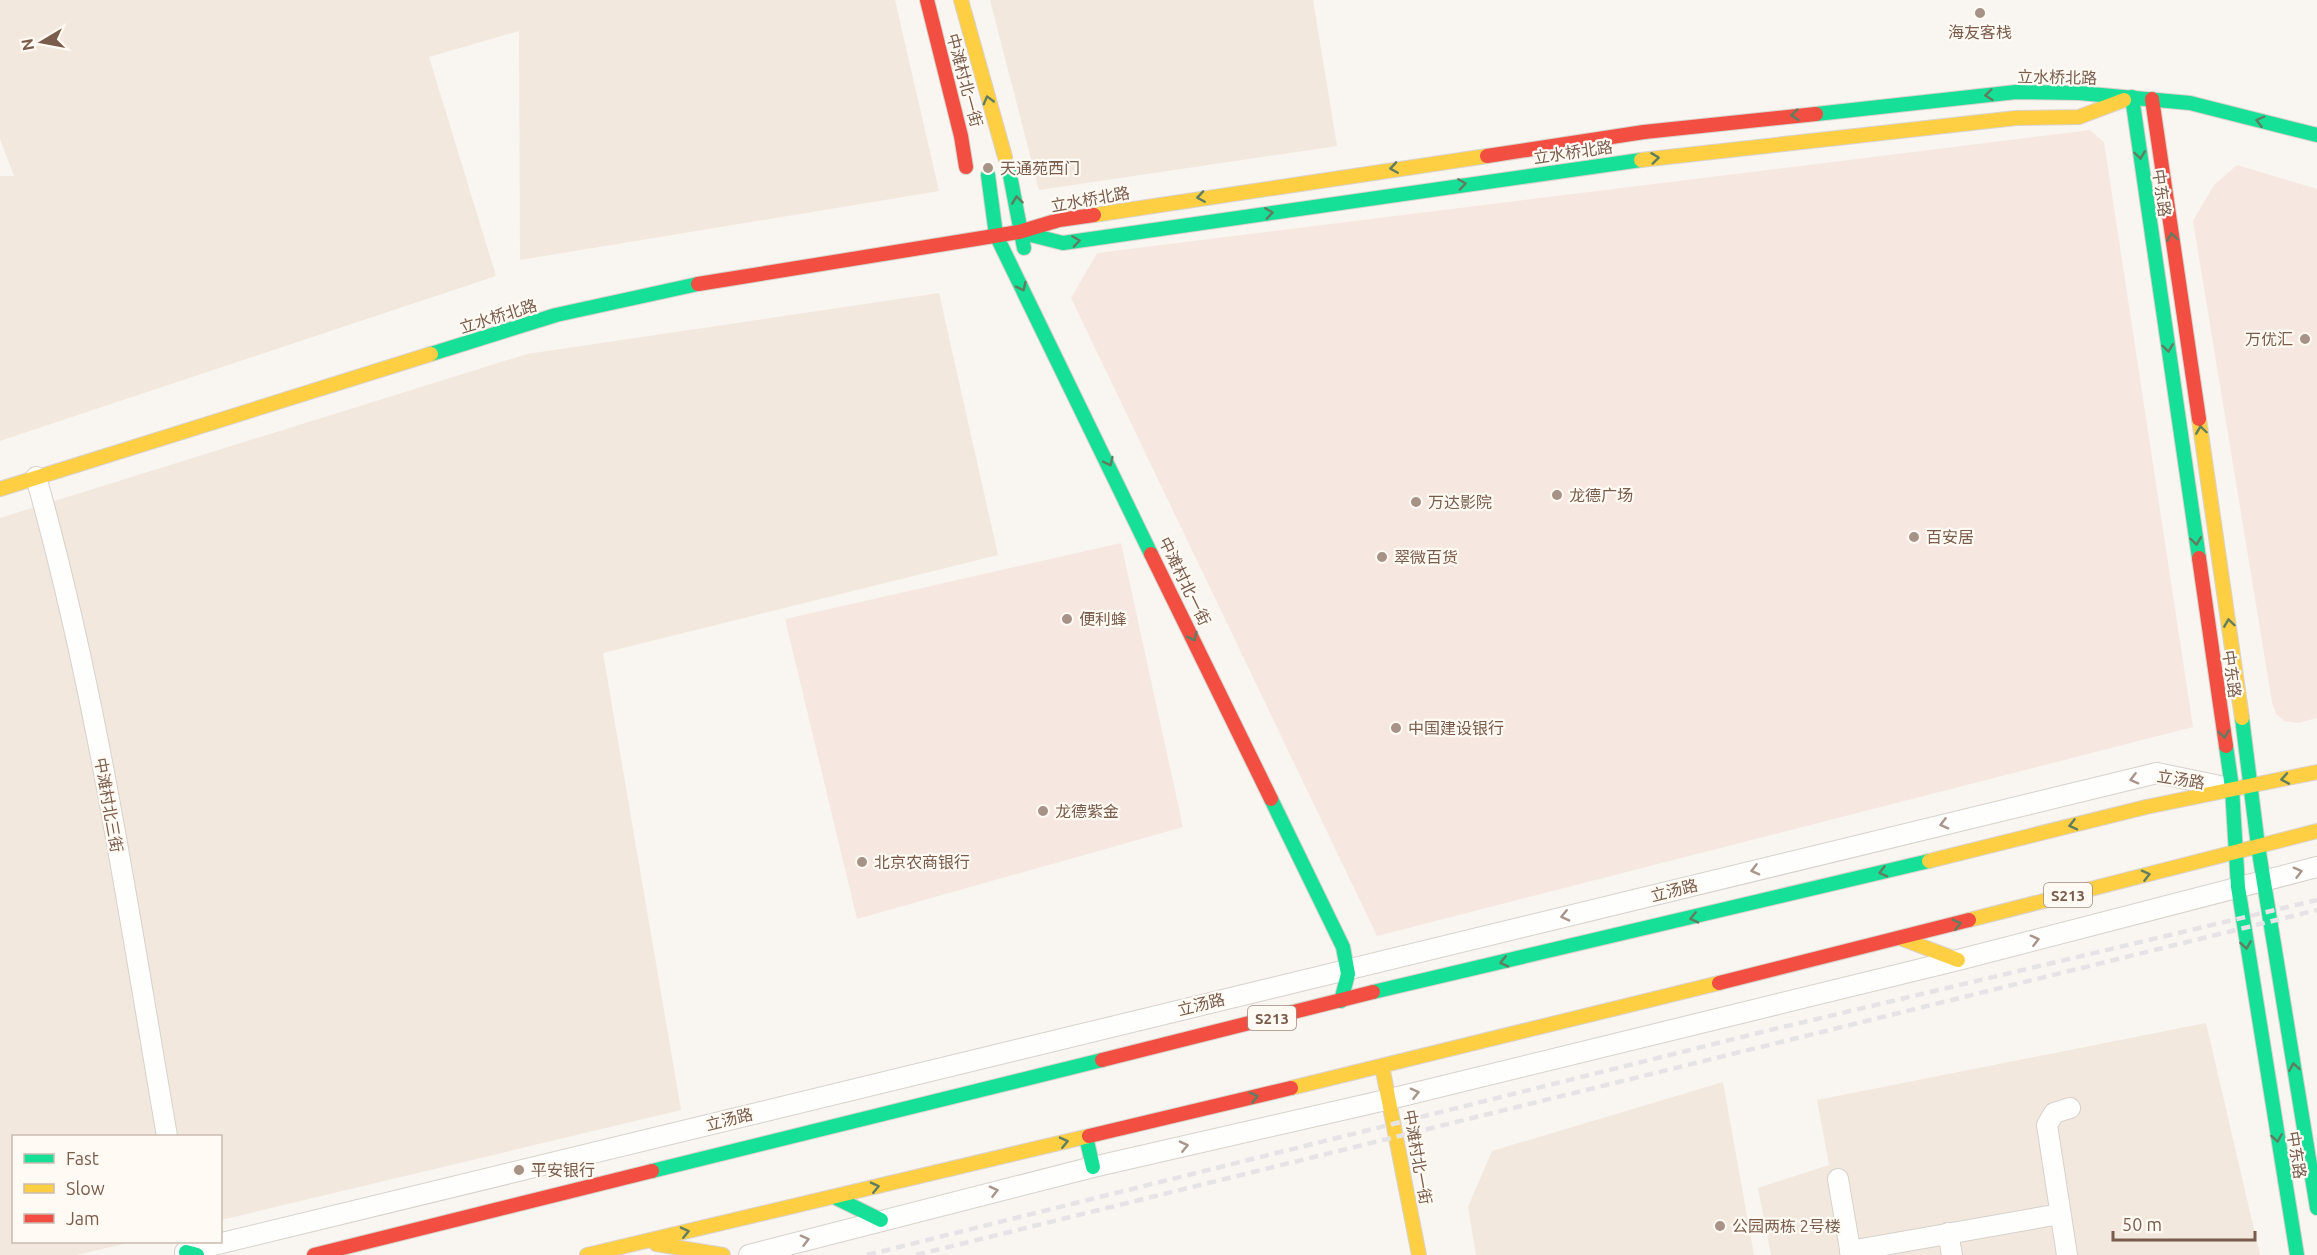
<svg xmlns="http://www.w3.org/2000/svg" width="2317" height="1255" font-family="Ubuntu,'Noto Sans SC',sans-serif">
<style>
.residential{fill:#f2e8de}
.commercial{fill:#f6e8e1}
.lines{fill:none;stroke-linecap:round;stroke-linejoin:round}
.street-casing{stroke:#d7d1cb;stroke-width:22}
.fast-casing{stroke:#d9d2cb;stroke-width:16}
.slow-casing{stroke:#d9d2cb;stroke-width:16}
.jam-casing{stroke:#d9d2cb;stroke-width:16}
.street{stroke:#fefefd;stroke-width:20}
.fast{stroke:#16e098;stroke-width:14}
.slow{stroke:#ffcf43;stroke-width:14}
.jam{stroke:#f24e42;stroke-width:14}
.rail{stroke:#e6e3e7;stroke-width:4.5;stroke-dasharray:9 6;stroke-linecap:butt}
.oneway{stroke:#617d60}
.oneway2{stroke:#a8958b}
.poi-dot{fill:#a69286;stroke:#fffaf3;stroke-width:2}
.labels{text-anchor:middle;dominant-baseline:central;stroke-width:4.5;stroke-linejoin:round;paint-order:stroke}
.shield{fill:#fffaf3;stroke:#a28b7f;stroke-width:1.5}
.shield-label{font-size:15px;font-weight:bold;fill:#7a5c4d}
.poi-label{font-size:16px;fill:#7a5c4d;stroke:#fffaf3;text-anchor:start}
.street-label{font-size:16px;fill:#7a5c4d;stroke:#fffaf3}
</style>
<rect width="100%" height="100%" fill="#f9f5f0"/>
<g class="residential">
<path d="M 0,0 L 895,0 L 939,191 L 520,260 L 519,31 L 429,57 L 496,276 L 0,441 L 0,176 L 14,176 L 0,139 Z"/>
<path d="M 990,0 L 1313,0 L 1337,146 L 1039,190 Z"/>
<path d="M 939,293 L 998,555 L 603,653 L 681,1110 L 221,1220 L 220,1136 L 14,1136 L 14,1242 L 132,1242 L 76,1255 L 0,1255 L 0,518 L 527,354 Z"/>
<path d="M 2206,1023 L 2260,1255 L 1771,1255 L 1758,1188 L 1829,1165 L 1817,1100 Z"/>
<path d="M 1723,1082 L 1754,1255 L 1476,1255 L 1468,1207 L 1492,1151 Z"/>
</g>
<g class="commercial">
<path d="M 2090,130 L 2104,142 L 2193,727 L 1377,936 L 1071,298 L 1097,253 Z"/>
<path d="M 2237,165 L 2317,189 L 2317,718 L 2298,723 L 2284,721 L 2276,714 L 2272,702 L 2193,221 L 2214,185 Z"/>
<path d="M 1121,543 L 1183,827 L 857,919 L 785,619 Z"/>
</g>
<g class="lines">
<g class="street-casing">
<g id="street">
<path d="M 36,477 C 97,693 129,916 167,1136"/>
<path d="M 1838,1179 L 1851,1255"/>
<path d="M 1948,1233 L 1952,1255"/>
<path d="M 1850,1251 L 2060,1214"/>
<path d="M 185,1252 L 2157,773 L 2220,786"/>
<path d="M 749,1255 L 1093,1167 L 1390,1099 L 1958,960 L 2317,867"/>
<path d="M 2067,1255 L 2047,1125 L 2054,1113 L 2070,1108"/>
</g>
</g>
<g class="fast-casing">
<g id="fast">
<path d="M 2132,97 L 2199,558"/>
<path d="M 1816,114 L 2016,92 L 2079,93 L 2190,103 L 2317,135"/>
<path d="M 1009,170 L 1024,248"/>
<path d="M 988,175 L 996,235 L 1151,554"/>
<path d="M 1019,232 L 1063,243 L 1641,160"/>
<path d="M 431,354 L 556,315 L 698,284"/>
<path d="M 2242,718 L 2258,846 L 2317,1208"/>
<path d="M 2226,746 L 2232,788 L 2238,887 L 2297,1255"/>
<path d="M 1271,799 L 1343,947 L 1348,974 L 1341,1001"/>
<path d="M 1373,992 L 1929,861"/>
<path d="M 1086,1137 L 1093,1167"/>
<path d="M 652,1171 L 1102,1060"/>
<path d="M 834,1197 L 881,1220"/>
<path d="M 186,1252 L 197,1255"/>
</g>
</g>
<g class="slow-casing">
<g id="slow">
<path d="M 961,0 L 1005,157"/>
<path d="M 1641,160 L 2016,118 L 2079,117 L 2124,100"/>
<path d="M 1094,215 L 1487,156"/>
<path d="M 2199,419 L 2242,718"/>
<path d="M 0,489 L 431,354"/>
<path d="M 1929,861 L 2146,807 L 2317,772"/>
<path d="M 1969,920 L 2317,831"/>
<path d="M 1900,938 L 1958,960"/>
<path d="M 1382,1066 L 1419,1255"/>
<path d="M 1291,1088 L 1719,983"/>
<path d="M 656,1244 L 723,1255"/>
<path d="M 587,1255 L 1089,1136"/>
</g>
</g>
<g class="jam-casing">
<g id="jam">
<path d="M 927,0 L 961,136 L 966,167"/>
<path d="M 2152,99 L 2199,419"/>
<path d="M 1487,156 L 1644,132 L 1816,114"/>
<path d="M 698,284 L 1019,232 L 1059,220 L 1094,215"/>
<path d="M 1151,554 L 1271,799"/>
<path d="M 2199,558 L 2226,746"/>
<path d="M 1719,983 L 1969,920"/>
<path d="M 1102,1060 L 1373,992"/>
<path d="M 1089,1136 L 1291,1088"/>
<path d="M 314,1255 L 652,1171"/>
</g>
</g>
<use href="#street" class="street"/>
<use href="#fast" class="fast"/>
<use href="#slow" class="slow"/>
<use href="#jam" class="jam"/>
<g class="rail">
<path d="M 867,1255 L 1762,1032 L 2317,900"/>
<path d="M 916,1255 L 2317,910"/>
</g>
</g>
<defs><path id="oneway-chevron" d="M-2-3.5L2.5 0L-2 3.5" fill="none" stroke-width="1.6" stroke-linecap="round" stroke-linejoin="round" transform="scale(1.5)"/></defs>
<g class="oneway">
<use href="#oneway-chevron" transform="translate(1989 95) rotate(174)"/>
<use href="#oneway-chevron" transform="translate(988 100) rotate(-105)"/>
<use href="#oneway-chevron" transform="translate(1795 115) rotate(174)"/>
<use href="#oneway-chevron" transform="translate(2260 121) rotate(-166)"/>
<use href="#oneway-chevron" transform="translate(2140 155) rotate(82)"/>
<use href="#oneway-chevron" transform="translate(1655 158) rotate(-7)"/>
<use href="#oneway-chevron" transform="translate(1394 168) rotate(171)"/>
<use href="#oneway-chevron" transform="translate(1462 184) rotate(-8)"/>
<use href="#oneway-chevron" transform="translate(1201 197) rotate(171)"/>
<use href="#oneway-chevron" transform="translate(1017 200) rotate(-97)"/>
<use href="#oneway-chevron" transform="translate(1269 213) rotate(-8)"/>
<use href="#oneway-chevron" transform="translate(2172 237) rotate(-98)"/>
<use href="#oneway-chevron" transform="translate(1076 241) rotate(-8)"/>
<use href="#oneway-chevron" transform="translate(1022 287) rotate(64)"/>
<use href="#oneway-chevron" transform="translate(2168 348) rotate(82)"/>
<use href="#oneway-chevron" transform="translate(2201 430) rotate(-98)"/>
<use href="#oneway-chevron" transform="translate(1109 462) rotate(64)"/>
<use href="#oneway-chevron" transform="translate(2196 541) rotate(82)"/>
<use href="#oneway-chevron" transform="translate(2229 623) rotate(-98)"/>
<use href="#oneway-chevron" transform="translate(1193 637) rotate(64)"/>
<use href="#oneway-chevron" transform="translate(2224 734) rotate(82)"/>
<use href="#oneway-chevron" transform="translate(2285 779) rotate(170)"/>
<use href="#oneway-chevron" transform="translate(2073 825) rotate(166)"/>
<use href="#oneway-chevron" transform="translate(1883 872) rotate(166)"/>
<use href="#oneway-chevron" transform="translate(2146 875) rotate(-14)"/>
<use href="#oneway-chevron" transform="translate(1694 918) rotate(167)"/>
<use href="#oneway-chevron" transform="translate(1957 924) rotate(-14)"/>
<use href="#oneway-chevron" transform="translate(2246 945) rotate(81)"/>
<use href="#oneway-chevron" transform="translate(1504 962) rotate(167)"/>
<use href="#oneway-chevron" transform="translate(2294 1067) rotate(-99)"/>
<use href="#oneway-chevron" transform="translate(1254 1097) rotate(-14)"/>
<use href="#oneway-chevron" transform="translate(2277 1138) rotate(81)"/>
<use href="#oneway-chevron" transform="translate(1064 1142) rotate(-13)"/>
<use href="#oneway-chevron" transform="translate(875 1187) rotate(-13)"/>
<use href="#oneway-chevron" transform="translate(685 1232) rotate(-13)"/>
</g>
<g class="oneway2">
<use href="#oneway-chevron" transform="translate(2134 779) rotate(166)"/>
<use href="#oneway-chevron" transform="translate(1944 824) rotate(166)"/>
<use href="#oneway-chevron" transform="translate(1755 870) rotate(166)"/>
<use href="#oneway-chevron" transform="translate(2298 872) rotate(-15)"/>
<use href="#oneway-chevron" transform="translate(1565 916) rotate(167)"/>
<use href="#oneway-chevron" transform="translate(2035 940) rotate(-14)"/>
<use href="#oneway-chevron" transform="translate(1415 1093) rotate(-14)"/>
<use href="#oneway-chevron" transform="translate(1184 1146) rotate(-13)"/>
<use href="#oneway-chevron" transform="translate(994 1191) rotate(-14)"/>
<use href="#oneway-chevron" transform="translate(805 1240) rotate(-15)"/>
</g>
<g class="poi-dot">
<circle cx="1980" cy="13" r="6"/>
<circle cx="988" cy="168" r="6"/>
<circle cx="2305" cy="339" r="6"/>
<circle cx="1557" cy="495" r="6"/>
<circle cx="1416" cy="502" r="6"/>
<circle cx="1914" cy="537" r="6"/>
<circle cx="1382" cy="557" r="6"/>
<circle cx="1067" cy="619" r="6"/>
<circle cx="1396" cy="728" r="6"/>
<circle cx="1043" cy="811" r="6"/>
<circle cx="862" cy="862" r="6"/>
<circle cx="519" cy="1170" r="6"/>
<circle cx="1720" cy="1226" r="6"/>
</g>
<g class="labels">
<g class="shield">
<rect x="2044" y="883" width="48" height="24" rx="4.5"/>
<rect x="1248" y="1006" width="48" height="24" rx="4.5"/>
</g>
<g class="shield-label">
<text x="2068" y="895">S213</text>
<text x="1272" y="1018">S213</text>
</g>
<g class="poi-label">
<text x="1980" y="32" text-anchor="middle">海友客栈</text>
<text x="1000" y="168">天通苑西门</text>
<text x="2293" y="339" text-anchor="end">万优汇</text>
<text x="1569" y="495">龙德广场</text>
<text x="1428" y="502">万达影院</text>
<text x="1926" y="537">百安居</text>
<text x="1394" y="557">翠微百货</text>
<text x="1079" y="619">便利蜂</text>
<text x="1408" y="728">中国建设银行</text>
<text x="1055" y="811">龙德紫金</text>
<text x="874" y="862">北京农商银行</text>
<text x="531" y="1170">平安银行</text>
<text x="1732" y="1226">公园两栋 2号楼</text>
</g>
<g class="street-label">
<text transform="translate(2057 77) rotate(1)">立水桥北路</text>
<text transform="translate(965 80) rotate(75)">中滩村北一街</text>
<text transform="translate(1573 152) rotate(-8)">立水桥北路</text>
<text transform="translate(2162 193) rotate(82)">中东路</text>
<text transform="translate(1090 199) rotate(-10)">立水桥北路</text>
<text transform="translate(498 316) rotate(-17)">立水桥北路</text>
<text transform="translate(1185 581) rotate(64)">中滩村北一街</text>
<text transform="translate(2232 674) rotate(82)">中东路</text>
<text transform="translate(2181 779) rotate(9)">立汤路</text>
<text transform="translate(109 805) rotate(80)">中滩村北三街</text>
<text transform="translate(1674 890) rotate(-14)">立汤路</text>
<text transform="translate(1201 1004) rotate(-14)">立汤路</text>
<text transform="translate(729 1119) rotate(-14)">立汤路</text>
<text transform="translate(2297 1155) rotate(81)">中东路</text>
<text transform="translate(1418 1157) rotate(80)">中滩村北一街</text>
</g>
</g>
<rect x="12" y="1135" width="210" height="108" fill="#fffaf3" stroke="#cabbb1" stroke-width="1.5"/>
<rect x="24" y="1154" width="30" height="9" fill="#16e098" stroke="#cabbb1" stroke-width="1.5"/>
<text x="66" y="1165" font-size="18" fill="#7a5c4d">Fast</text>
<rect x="24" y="1184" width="30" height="9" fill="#ffcf43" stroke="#cabbb1" stroke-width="1.5"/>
<text x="66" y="1195" font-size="18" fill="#7a5c4d">Slow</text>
<rect x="24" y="1214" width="30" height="9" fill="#f24e42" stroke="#cabbb1" stroke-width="1.5"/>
<text x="66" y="1225" font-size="18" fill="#7a5c4d">Jam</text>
<g transform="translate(42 42) rotate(260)" stroke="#fffaf3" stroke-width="4.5" paint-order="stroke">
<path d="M0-4.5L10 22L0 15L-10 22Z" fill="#7a5c4d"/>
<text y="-9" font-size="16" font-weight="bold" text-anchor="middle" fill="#7a5c4d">N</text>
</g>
<path d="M2113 1231v9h142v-9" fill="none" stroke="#7a5c4d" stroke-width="3"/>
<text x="2122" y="1231" font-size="18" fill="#7a5c4d" stroke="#fffaf3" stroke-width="4.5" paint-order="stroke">50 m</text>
</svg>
